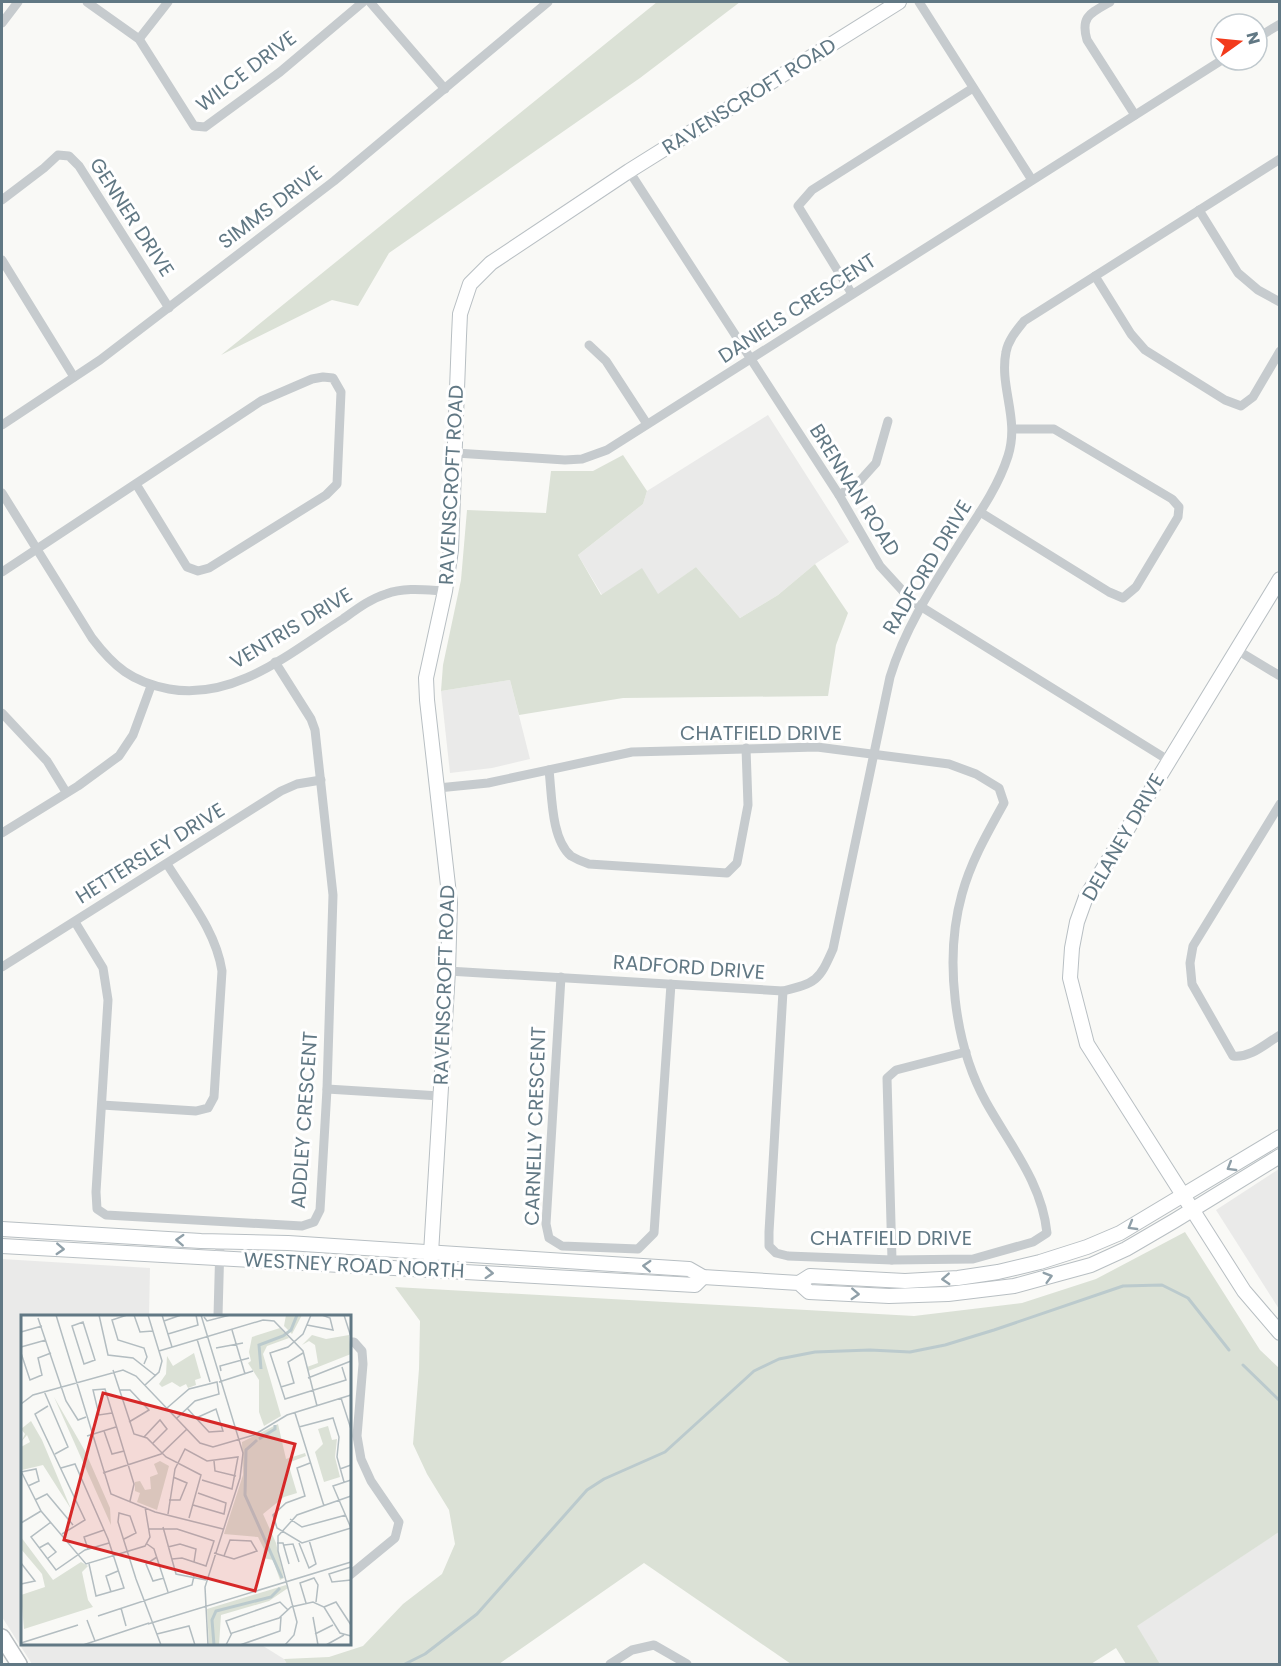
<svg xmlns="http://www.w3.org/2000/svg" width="1281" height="1666" font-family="Poppins,sans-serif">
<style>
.built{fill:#eaeae9}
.green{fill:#dbe1d6}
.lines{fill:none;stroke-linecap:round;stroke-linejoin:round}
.stream{stroke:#bbcacd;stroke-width:3}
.secondary-casing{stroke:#b8bfc3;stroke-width:16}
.primary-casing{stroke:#b9bec1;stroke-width:18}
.street{stroke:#c6cbce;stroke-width:9}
.secondary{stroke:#fff;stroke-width:14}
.primary{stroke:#fff;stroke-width:15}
.oneway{stroke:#90a0a9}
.labels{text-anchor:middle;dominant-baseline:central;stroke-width:6;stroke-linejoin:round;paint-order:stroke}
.street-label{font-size:20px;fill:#617884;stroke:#fff}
.inset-river{fill:none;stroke:#bbcacd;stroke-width:3}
.inset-road{fill:none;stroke:#b3bdc1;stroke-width:1.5}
.view{fill:#d62828;fill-opacity:0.15;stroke:#d62828;stroke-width:3}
.inset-edge{fill:none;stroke:#617884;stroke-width:3}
</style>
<rect width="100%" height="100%" fill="#f9f9f6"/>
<g class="built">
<path d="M 768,415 L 849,542 L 815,564 L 778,595 L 740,618 L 696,567 L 658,595 L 602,595 L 578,555 L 643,504 L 647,491 Z"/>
<path d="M 510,680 L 530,759 L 492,768 L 450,773 L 441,691 Z"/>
<path d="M 1279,1169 L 1279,1309 L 1216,1210 Z"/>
<path d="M 2,1259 L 150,1268 L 149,1316 L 22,1316 L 22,1644 L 260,1644 L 284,1659 L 287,1664 L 32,1664 L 2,1617 Z"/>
<path d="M 1279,1532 L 1279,1664 L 1160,1664 L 1136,1626 Z"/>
</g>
<g class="green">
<path d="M 657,2 L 740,2 L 640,78 L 389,253 L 358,306 L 332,300 L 221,355 Z"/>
<path d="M 623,455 L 647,491 L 643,504 L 578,555 L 601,595 L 642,568 L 658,594 L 696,567 L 740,618 L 778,595 L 815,564 L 848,613 L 836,645 L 828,696 L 623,698 L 519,715 L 510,680 L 441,691 L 443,665 L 461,580 L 467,510 L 546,513 L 551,471 L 593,471 Z"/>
<path d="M 1185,1232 L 1260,1350 L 1279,1368 L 1279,1532 L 1137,1626 L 1160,1664 L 1126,1664 L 1116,1648 L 1091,1664 L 791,1664 L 644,1563 L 499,1664 L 287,1664 L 284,1659 L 329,1657 L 363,1646 L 403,1604 L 442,1574 L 455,1544 L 449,1510 L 427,1474 L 413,1444 L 419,1369 L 420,1321 L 395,1287 L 914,1316 L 1022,1303 L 1096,1279 Z"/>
</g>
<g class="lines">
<g class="stream">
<path d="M 1243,1365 L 1280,1401"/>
<path d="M 405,1664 L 425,1654 L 477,1614 L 587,1490 L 604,1479 L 665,1452 L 754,1371 L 779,1359 L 815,1352 L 870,1350 L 910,1352 L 945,1345 L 994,1330 L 1123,1286 L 1162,1285 L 1188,1298 L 1229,1350"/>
</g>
<g class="secondary-casing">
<g id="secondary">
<path d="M 1280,579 L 1086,897 L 1077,922 L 1072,948 L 1070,978 L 1087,1044 L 1244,1291 L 1280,1333"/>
<path d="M 2,1229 L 201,1241 L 288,1243 L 689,1269 L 703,1277 L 799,1283 L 809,1292 L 889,1296 L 948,1294 L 1014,1286 L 1091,1265 L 1126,1249 L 1174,1221 L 1280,1156"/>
<path d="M 2,1246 L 695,1285 L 703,1277"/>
<path d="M 430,1270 L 448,971 L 450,903 L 427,700 L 426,678 L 445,591 L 451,550 L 459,336 L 460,314 L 470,284 L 491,263 L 629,171 L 899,2"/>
<path d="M 799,1283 L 810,1276 L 905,1281 L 958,1278 L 998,1272 L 1040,1262 L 1087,1247 L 1120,1233 L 1280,1137"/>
</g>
</g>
<g class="primary-casing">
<path id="primary" d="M 2,1637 L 19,1664"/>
</g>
<g class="street">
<path d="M 87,2 L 139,39 L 194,126 L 205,127 L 280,72 L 363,2"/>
<path d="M 370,2 L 445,89"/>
<path d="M 919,2 L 1032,180"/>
<path d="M 1110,2 C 1091,13 1080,16 1087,40 L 1135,115"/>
<path d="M 2,23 L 18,2"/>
<path d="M 1257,38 L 1280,24"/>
<path d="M 139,39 L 168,2"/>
<path d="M 629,171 L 839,495 L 880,566 L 912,601 L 1168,760"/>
<path d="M 2,200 L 44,168 L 58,155 L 69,156 L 79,166 L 169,308"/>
<path d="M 1199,210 L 1238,273 L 1258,290 L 1280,302"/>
<path d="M 2,260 L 74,377"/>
<path d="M 1095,276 L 1131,334 L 1145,350 L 1225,400 L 1241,406 L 1253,397 L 1280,351"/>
<path d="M 852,294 L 798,206 L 812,190 L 973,88"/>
<path d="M 589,345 L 606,361 L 647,424"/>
<path d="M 2,425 L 100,360 L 334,181 L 548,2"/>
<path d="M 456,453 L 565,460 L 582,459 L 607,450 L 1222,60"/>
<path d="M 2,493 L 92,638 C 114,667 132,682 169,689 C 235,701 291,652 343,619 C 357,609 370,599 386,594 C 405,587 426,590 445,591"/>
<path d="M 839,495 L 858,483 L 876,463 L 888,421"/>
<path d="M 980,512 L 1109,592 L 1123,598 L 1136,587 L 1178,517 L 1179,507 L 1172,499 L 1054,429 L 1013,429"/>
<path d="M 2,572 L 261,401 L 312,379 L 323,377 L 333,378 L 341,392 L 337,484 L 326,495 L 209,568 L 198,571 L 187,567 L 136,484"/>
<path d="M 1237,650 L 1280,676"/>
<path d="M 2,713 L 47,761 L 66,792"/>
<path d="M 549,770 C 552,795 551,839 571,856 C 576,859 583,862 589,864 L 727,873 L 737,863 L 748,805 L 746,748"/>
<path d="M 438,788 L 488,783 L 632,752 L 817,747 L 949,764 L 976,774 L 999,788 L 1004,803 C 988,832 971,861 962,894 C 944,958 954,1044 986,1102 C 1010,1145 1042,1183 1047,1233 L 1033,1242 L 973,1259 L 892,1260 L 788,1256 L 776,1253 L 769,1246 L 769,1232 L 783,991"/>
<path d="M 1280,804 L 1193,946 L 1190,963 L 1192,984 L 1233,1056 C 1251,1058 1265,1044 1280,1035"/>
<path d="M 2,833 L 78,786 L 119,756 L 133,735 L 151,686"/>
<path d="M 75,922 L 103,968 L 108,1000 L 96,1192 L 97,1209 L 106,1215 L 302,1226 L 314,1222 L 320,1210 L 327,1089 L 333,895 L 315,730 L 311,719 L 275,662"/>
<path d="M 2,967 L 281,791 L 297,784 L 321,780"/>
<path d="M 448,971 L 783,991 C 816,983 819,981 833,949 L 890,677 C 906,624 938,578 967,532 C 983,508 999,484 1008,456 C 1020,419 999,387 1006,352 C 1008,340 1017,330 1024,321 L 1280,159"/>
<path d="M 561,977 L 546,1224 L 549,1238 L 562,1246 L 638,1249 L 654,1233 L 671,984"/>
<path d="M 327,1089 L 440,1096"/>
<path d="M 102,1105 L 196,1111 L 208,1108 L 214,1097 L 222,971 C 216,931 188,898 167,864"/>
<path d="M 892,1260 L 887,1078 L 896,1070 L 966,1052"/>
<path d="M 218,1316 L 220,1242"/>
<path d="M 350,1342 L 354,1342 L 362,1351 L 363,1364 L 357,1436 L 361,1459 L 371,1481 L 399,1522 L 395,1538 L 350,1575"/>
<path d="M 610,1664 L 632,1650 L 654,1645 L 687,1664"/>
</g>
<use href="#secondary" class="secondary"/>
<use href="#primary" class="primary"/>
</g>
<defs><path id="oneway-chevron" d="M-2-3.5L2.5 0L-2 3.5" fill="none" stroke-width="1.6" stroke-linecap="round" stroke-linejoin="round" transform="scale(1.5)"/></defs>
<g class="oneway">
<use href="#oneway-chevron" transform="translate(1231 1167) rotate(149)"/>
<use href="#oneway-chevron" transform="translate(1132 1226) rotate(150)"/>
<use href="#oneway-chevron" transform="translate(180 1240) rotate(-177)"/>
<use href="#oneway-chevron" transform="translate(60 1249) rotate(3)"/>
<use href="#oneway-chevron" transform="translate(647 1266) rotate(-177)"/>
<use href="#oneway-chevron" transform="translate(489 1273) rotate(3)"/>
<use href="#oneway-chevron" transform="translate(1048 1277) rotate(-16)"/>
<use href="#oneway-chevron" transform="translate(946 1279) rotate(177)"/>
<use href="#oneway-chevron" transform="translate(855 1294) rotate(3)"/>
</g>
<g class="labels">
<g class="street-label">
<text transform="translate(246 71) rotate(-37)">WILCE DRIVE</text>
<text transform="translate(749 96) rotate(-32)">RAVENSCROFT ROAD</text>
<text transform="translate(270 207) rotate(-37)">SIMMS DRIVE</text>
<text transform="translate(132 217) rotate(57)">GENNER DRIVE</text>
<text transform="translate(797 308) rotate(-33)">DANIELS CRESCENT</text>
<text transform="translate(451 485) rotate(-87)">RAVENSCROFT ROAD</text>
<text transform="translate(855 490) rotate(58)">BRENNAN ROAD</text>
<text transform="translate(927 567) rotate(-59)">RADFORD DRIVE</text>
<text transform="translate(291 628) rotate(-31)">VENTRIS DRIVE</text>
<text x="761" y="733">CHATFIELD DRIVE</text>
<text transform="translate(1123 837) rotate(-60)">DELANEY DRIVE</text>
<text transform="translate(150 853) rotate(-32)">HETTERSLEY DRIVE</text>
<text transform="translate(689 967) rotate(4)">RADFORD DRIVE</text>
<text transform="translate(444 985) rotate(-88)">RAVENSCROFT ROAD</text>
<text transform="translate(304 1120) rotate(-86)">ADDLEY CRESCENT</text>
<text transform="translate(535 1126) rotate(-88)">CARNELLY CRESCENT</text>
<text x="891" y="1238">CHATFIELD DRIVE</text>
<text transform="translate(354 1265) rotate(3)">WESTNEY ROAD NORTH</text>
</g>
</g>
<g transform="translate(21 1315)">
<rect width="330" height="330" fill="#f9f9f6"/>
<path d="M 265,0 L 281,0 L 271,19 L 263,11 ZM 259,13 L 268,23 L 246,31 L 242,39 L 260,101 L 243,111 L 238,97 L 238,65 L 227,48 L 230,46 L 228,37 L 231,22 ZM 291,20 L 305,24 L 328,20 L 330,39 L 287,56 L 286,52 L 297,48 L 294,30 L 288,26 L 281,30 ZM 173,38 L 180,63 L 174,65 L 175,70 L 167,73 L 165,69 L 159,72 L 151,67 L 141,72 L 138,69 L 145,59 L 146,41 L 152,51 ZM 33,82 L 64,136 L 89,193 L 90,210 ZM 10,106 L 21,125 L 50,194 L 22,150 L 1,155 L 0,132 L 9,127 L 6,120 L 0,127 L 4,119 L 0,114 ZM 257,109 L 265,144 L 284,138 L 285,141 L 267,148 L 276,178 L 263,182 L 242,199 L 255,228 L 263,263 L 259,265 L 252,245 L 242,243 L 243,234 L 237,222 L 203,219 L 222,160 L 221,127 ZM 307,111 L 311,125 L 316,124 L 314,142 L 319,162 L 303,167 L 294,137 L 302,129 L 297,114 ZM 139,146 L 148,151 L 136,195 L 116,187 L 119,178 L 114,176 L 114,167 L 119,166 L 124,175 L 130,174 L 129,162 L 137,159 L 133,149 ZM 0,222 L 32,265 L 60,247 L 67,251 L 61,257 L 67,285 L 72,292 L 3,314 L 0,280 L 24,272 L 21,259 L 0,234 ZM 265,270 L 267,273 L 248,286 L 200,300 L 198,330 L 188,330 L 186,294 Z" fill="#dbe1d6"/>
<path class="inset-river" d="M 240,54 L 238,30 L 262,21 L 270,15 L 276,0M 238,124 L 254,114 L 254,110M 236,125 L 225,135 L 224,180 L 261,263M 193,330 L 191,305 L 195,296 L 250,282 L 259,273"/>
<path class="inset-road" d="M 35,0 L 90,179 L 134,197 L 202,214M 78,0 L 87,40 L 112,43 L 135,61M 106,0 L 91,5 L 97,25 L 123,33 L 126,42 L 123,49M 113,0 L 119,17 L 132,16M 141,0 L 151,32M 180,0 L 222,138 L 219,163 L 184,272 L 187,330M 290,0 L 282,19 L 267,32 L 249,38 L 264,84 L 325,65 L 321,52M 323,0 L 330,22M 183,2 L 186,6 L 209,0M 17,3 L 45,86 L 57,105 L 65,102M 143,6 L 160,0M 62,7 L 74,45 L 63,49 L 51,11 ZM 286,10 L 312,15 L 309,3 L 301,0M 211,15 L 224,59M 0,17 L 21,11M 147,19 L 177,10 L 175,0M 176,24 L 189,67M 0,32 L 25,25M 195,33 L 222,28M 138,36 L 242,5 L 253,6 L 282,36 L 296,91M 0,38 L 9,65 L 21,60 L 17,43 L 30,38M 92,55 L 113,119 L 126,123 L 145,142 L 180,160 L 168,203M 200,56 L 199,51 L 228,43M 287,63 L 330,46M 198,67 L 232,56M 124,70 L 138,57 L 141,46 L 127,0M 260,72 L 273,68 L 267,47 L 282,38M 98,75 L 109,75 L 128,95 L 108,107M 23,76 L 47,132 L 34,139M 320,83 L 330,114M 0,89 L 12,80 L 102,55 L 115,61 L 179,128 L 192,132 L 233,120 L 266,100 L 330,80M 27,91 L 14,99 L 64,205 L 41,219M 146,93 L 168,74 L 196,67 L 198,79 L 174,86 L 156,103M 166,93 L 174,102 L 188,117 L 202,116 L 195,94 L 175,103M 91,98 L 78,100 L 72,75 L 84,74 L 113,169 L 109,186M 274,98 L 303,191M 278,112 L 312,103 L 318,122 L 316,142 L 323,167M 83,116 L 91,139 L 103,136M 66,121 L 95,112M 123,122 L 139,105 L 146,114 L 132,128M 193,146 L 194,156 L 215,161M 289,148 L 276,153 L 284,181 L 265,188 L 252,200 L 256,213 L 281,228 L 330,213M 40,153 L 54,149 L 87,224 L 103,273 L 75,281 L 68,249M 319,154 L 330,150 L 330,138M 0,156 L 20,196 L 65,249 L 124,231 L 129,222 L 124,192M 0,157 L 15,154 L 18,166 L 7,171M 82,158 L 140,139 L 166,114M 330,165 L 312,171 L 330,213M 14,185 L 26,179 L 52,210M 148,185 L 159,185 L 166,168 L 152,162M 172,190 L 203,199 L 205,188 L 177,178M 147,199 L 154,154 L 164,134 L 186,146 L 217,142 L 211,174 L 181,165M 269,204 L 281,212 L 325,200M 30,207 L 10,222 L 35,255 L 64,235 L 88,228M 0,208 L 20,196M 142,212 L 155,259 L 185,265M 127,214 L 156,214 L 193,226 L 185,251 L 161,243 L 151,244M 103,224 L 115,218 L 109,201 L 98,198 L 97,207 L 115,264 L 140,330M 256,228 L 262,228 L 268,249M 278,228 L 288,253 L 295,249 L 288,225M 126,229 L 133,234 L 147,277M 263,230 L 272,229 L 278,247M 147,232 L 159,229 L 175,234 L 173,247M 18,233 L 27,228 L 35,237 L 26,244M 67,234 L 63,222 L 83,215M 193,238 L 213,244 L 236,236 L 230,226 L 209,225 L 203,241M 136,242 L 125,249 L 132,266 L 143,263M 0,248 L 14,266 L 0,269M 330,252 L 308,259 L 311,267 L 330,265M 90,277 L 85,261 L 97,256M 285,288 L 279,268 L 293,263 L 297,270 L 295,287M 303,292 L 315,287 L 330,310M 100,293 L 105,311M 77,301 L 171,270 L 173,261M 292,302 L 297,330M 66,305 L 74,326M 127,309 L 330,247M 136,319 L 168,311 L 174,330M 210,319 L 205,306 L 259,287 L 267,295M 294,319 L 312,310M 0,328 L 57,310M 62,330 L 128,308M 205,330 L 211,318 L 258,303 L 270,292 L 292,287 L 303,292 L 319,318 L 330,321M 219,330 L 259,316 L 260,302M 264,330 L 273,320 L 276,307 L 257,236 L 257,221 L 276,200 L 330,181M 305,330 L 323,320"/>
<path class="view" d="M 82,78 L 274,129 L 234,276 L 43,225 Z"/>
<rect width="330" height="330" class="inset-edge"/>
</g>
<rect width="1281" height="1666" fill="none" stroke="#617884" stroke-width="6"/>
<g transform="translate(1239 42) rotate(75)"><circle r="28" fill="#ffffff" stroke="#c0c9ce" stroke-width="1.5"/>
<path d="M0-4.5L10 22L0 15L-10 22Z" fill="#f23b1c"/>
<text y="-9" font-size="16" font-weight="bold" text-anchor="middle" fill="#617884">N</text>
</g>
</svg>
